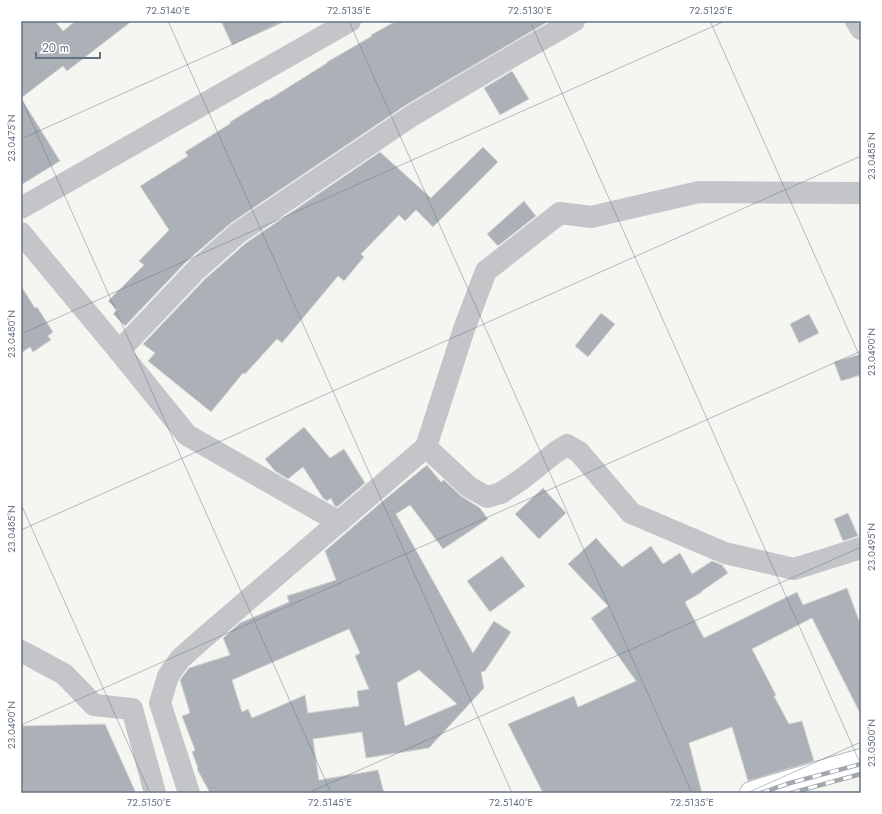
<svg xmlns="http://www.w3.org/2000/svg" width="882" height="814" font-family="Jost,sans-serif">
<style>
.building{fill:#abb1b7;stroke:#d6d6d4;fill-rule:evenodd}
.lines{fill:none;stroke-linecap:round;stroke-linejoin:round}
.major-casing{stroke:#b6b9bd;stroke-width:24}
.minor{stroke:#c3c5c9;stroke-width:22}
.major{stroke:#fff;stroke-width:22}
.rail-casing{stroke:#a3a8ae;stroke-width:4.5}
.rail{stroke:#fff;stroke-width:3;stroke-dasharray:9;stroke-linecap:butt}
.ticks{fill:none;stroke:#657282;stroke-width:1;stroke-opacity:0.45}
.neatline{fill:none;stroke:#657282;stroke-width:1.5}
.ticks-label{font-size:10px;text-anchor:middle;fill:#657282}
</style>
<rect width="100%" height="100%" fill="#f5f5f1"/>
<g class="building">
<path d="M 21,21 L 55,21 L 63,31 L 75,21 L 132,21 L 67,71 L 63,66 L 21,98 L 60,161 L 21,185 Z"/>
<path d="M 221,21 L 283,21 L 232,45 Z"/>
<path d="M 396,21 L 549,21 L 406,105 L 231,223 L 187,261 L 125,326 L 113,314 L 117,310 L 108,301 L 144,265 L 139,261 L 169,230 L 140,186 L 188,156 L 185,152 L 231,123 L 230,122 L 267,99 L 268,100 L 327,63 L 327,62 L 372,36 L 371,35 Z"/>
<path d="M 512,71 L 529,99 L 500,115 L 484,88 Z"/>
<path d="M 483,147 L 498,162 L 433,227 L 416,210 L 405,221 L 399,215 L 361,254 L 364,257 L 344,281 L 338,276 L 282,343 L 277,339 L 245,374 L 243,373 L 211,412 L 148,361 L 155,353 L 143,344 L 205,279 L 246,243 L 380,152 L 431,198 Z"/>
<path d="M 524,201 L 536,216 L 498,246 L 487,234 Z"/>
<path d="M 21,286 L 35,308 L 37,307 L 53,332 L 48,336 L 51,340 L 33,352 L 30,347 L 21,353 Z"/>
<path d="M 601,313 L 615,324 L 588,357 L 575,346 Z"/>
<path d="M 809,314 L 819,333 L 799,343 L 790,324 Z"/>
<path d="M 861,354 L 861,375 L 841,381 L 834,362 Z"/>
<path d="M 304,427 L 330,458 L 344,449 L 365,483 L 337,507 L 334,505 L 331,498 L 327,501 L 323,498 L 303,467 L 288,479 L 275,471 L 265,459 Z"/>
<path d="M 427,465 L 441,482 L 444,480 L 461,496 L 480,508 L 488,519 L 443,549 L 410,505 L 396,514 L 473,653 L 494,621 L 511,632 L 485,671 L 481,672 L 484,688 L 429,748 L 366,758 L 362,732 L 313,739 L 319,780 L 378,770 L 384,793 L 210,793 L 197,769 L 198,768 L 192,752 L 195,750 L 182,716 L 190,713 L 180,680 L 189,668 L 230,655 L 223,638 L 240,623 L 289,602 L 287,596 L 336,580 L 325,551 L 384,500 ZM 349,629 L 360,653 L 355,656 L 369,689 L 357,691 L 359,706 L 308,713 L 305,695 L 252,718 L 248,709 L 242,712 L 232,680 ZM 419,670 L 457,704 L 405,726 L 397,683 Z"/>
<path d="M 543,488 L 566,513 L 539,539 L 515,514 Z"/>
<path d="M 848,513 L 858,536 L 843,541 L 834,519 Z"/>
<path d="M 596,538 L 622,567 L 651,546 L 663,564 L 680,553 L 692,574 L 712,561 L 722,565 L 728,573 L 702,591 L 702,592 L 685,602 L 704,638 L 797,592 L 803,605 L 847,588 L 861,626 L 861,715 L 812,618 L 752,649 L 776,695 L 774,696 L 789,724 L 802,721 L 814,761 L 748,781 L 732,727 L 689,743 L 702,793 L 543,793 L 508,724 L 574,696 L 578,707 L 636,681 L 591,618 L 608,606 L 568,564 Z"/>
<path d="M 502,556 L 525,586 L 490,612 L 467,581 Z"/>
<path d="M 105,724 L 136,793 L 21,793 L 21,726 Z"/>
</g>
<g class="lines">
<g class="major-casing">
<path id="major" d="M 751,793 L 766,788 L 861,760"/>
</g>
<g class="minor">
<path d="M 856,21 L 861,29"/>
<path d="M 21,208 L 350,21"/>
<path d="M 21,233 L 119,351 L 187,435 L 339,522"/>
<path d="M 119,351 L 196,270 L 238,233 L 413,115 L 518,53 L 574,21"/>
<path d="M 426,447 L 469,487 L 487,497 L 501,493 L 522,479 L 556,452 L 567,445 L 579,452 L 631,513 L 725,553 L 794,569 L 861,548"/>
<path d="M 21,651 L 64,674 L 94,705 L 132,709 L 155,793"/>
<path d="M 189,793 L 160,703 L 168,676 L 180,659 L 199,642 L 426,447 L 464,329 L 486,271 L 560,213 L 591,217 L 699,192 L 861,193"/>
</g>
<use href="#major" class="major"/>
<g class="rail-casing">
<g id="rail">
<path d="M 761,793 L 790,783 L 861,764"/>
<path d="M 791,793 L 861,774"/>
</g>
</g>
<use href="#rail" class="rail"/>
</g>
<path class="ticks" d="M 168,21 L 512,793M 349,21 L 692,793M 530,21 L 861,765M 710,21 L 861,359M 21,98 L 331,793M 21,139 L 285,21M 21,334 L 725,21M 21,504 L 150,793M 21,530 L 861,156M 21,725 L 861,351M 308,793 L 861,547M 747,793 L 861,742"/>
<rect width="882" height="814" fill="none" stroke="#ffffff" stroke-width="44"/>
<path d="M36 52v6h64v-6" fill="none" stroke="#657282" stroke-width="2"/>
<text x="42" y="52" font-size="12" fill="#657282" stroke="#ffffff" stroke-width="3" paint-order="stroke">20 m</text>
<rect x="22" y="22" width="838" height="770" class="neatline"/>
<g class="ticks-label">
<text x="168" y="14">72.5140°E</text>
<text x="349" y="14">72.5135°E</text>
<text x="530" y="14">72.5130°E</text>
<text x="711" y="14">72.5125°E</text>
<text transform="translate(11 138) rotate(-90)" y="4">23.0475°N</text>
<text transform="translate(871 156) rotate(-90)" y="4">23.0485°N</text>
<text transform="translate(11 334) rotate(-90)" y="4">23.0480°N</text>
<text transform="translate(871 352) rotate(-90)" y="4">23.0490°N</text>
<text transform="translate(11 529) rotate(-90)" y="4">23.0485°N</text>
<text transform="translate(871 547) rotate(-90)" y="4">23.0495°N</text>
<text transform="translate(11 725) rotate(-90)" y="4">23.0490°N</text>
<text transform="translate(871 743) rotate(-90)" y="4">23.0500°N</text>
<text x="149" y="806">72.5150°E</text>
<text x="330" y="806">72.5145°E</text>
<text x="511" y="806">72.5140°E</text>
<text x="692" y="806">72.5135°E</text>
</g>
</svg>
